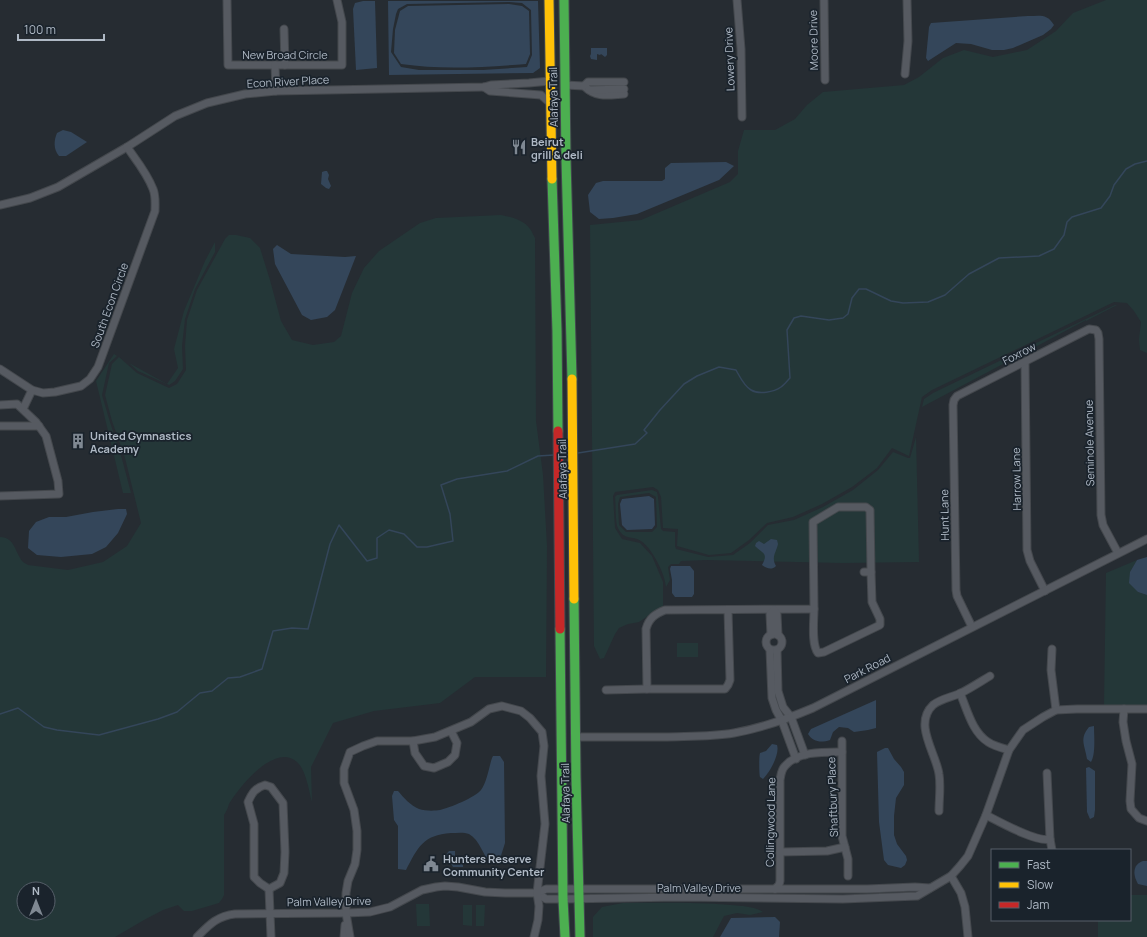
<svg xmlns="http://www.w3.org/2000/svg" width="1147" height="937" font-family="Manrope,sans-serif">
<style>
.green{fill:#243738;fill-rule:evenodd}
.water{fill:#34465a;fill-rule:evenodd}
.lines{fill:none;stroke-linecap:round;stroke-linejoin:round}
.stream{stroke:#34465a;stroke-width:1.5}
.street-casing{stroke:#44484d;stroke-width:9}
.fast-casing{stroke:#43494f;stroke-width:11}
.slow-casing{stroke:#43494f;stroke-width:11}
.jam-casing{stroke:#43494f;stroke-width:11}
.street{stroke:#565a61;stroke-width:7}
.fast{stroke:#4caf50;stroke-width:9}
.slow{stroke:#ffc107;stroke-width:9}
.jam{stroke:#c62828;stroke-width:9}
.labels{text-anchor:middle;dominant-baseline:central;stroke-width:3.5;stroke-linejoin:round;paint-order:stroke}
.street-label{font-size:11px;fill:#afb9c5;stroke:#1a232c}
.poi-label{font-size:11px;font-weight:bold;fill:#afb9c5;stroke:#1a232c;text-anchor:start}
</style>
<rect width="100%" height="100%" fill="#262c32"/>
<g class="green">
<path d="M 1106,0 L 1147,0 L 1147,353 L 1140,350 L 1139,339 L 1141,322 L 1134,311 L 1127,303 L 1114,302 L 932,390 L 922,397 L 909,456 L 892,448 L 877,468 L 852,487 L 822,504 L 793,517 L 767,523 L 749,540 L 731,553 L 709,555 L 677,546 L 678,529 L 663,528 L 661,497 L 658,490 L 653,487 L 615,492 L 613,496 L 615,528 L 622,539 L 640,543 L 652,556 L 663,582 L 663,606 L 639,622 L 628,624 L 619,628 L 615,634 L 604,658 L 600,659 L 594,646 L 590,225 L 641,220 L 730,182 L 738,174 L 738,151 L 744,130 L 775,130 L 795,119 L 807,105 L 823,92 L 904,85 L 919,77 L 943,58 L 964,50 L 993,57 L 1027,50 L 1056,31 L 1073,13 Z"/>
<path d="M 501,215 C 511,217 524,220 530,229 C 532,231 533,235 535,238 L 536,421 L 543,475 L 547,546 L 546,677 L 475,677 L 440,703 L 374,711 L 333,723 L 311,767 L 312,802 C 309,791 306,770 297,762 C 275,742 239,787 229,804 C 228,808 226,812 224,815 L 224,895 L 222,899 L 219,903 L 192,911 L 184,911 L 178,905 L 163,910 L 144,920 L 115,937 L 0,937 L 0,537 C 15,537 15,553 23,562 C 23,562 28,565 28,565 L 68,570 L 103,562 L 127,546 L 141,523 L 125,458 L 112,421 L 105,395 L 112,364 L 119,357 L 137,373 L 169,388 L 177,384 L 186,370 L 185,346 L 187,320 L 197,290 L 225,239 L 229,235 L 236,235 L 250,238 L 260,248 L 270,280 L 281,321 L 292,340 L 313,345 L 334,342 L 341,336 L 352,293 L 364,268 L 379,251 L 420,223 L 436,218 ZM 24,889 L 48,889 L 48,913 L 24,913 Z"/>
<path d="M 215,242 L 215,252 L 195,289 L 185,319 L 182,346 L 183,369 L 175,381 L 169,385 L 138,371 L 129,363 L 167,384 L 178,368 L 174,349 L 184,311 L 205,261 Z"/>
<path d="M 1115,305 L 1117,305 L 1086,321 L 1086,320 L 922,407 L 924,399 L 933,393 Z"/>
<path d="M 114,354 L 117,356 L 109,363 L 102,395 L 110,422 L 122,459 L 131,493 L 123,493 L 96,381 Z"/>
<path d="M 916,437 L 919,562 L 843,563 L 706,560 L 681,561 L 679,564 L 671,564 L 668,567 L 670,580 L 666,587 C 665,574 652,548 641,541 C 632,535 624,541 618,528 C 615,523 616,504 615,497 L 617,495 L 652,490 L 657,492 L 658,497 L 661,529 L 663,531 L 675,532 L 675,546 L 676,549 L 708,557 L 733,555 L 750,543 L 768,525 L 794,520 L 823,507 L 853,490 L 878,470 L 893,452 L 908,458 L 910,458 ZM 649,493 L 656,497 L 656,499 L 657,527 L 652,532 L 626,532 L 619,525 L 618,504 L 620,497 Z"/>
<path d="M 1137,560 L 1130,572 L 1138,592 L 1147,595 L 1147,705 L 1104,705 L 1106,573 Z"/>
<rect x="677" y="643" width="21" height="14"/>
<path d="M 1130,895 L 1147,895 L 1147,937 L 1098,937 L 1098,920 L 1130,920 Z"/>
<path d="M 623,903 C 659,903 694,902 730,905 C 741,906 754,906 763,912 L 750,915 L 737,913 L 724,916 L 713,937 L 593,937 L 593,917 L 602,907 Z"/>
<path d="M 416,904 L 429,904 L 430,926 L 417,926 Z"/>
<path d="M 463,905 L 472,905 L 472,926 L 463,925 Z"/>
<path d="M 476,905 L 485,905 L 484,926 L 476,926 Z"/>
</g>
<g class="water">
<path d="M 363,1 L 375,1 L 377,68 L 356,70 L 353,9 L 355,3 Z"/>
<path d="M 388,1 L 538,1 L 540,68 L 533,73 L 389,75 ZM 509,2 L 522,3 L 531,10 L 532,55 L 527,67 L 483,70 L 419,70 L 401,67 L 391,52 L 393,29 L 396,14 L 398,9 L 407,4 Z"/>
<path d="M 509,4 L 522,6 L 529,11 L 530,54 L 526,64 C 485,67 442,70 401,64 L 394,53 L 395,30 L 400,11 L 408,6 Z"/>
<path d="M 1028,16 C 1039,16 1047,13 1054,25 L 1051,29 L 1043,35 L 1013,48 L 1004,50 L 992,50 L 971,44 L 956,43 L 928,61 L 926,58 L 929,27 L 931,23 Z"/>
<path d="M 591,48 L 607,48 L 607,55 L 605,57 L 601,54 L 600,55 L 597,54 L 597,60 L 591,59 L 590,56 L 591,54 Z"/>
<path d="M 63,130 L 71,132 L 87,142 L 66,156 L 59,156 C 53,149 54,140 57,133 Z"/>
<path d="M 726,162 L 734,166 L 719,180 L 637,214 L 613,218 L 599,219 L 590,212 L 588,195 L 596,183 L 603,181 L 662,181 L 665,179 L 665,168 L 671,163 Z"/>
<path d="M 325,171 L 327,171 L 329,175 L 328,179 L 331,186 L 329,189 L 326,188 L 321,184 L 322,172 Z"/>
<path d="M 277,245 L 291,254 L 345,257 L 356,256 L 335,310 L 327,317 L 311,320 L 302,315 L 275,264 L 273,249 Z"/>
<path d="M 649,496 L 654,499 L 655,525 L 652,529 L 627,530 L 622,525 L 620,504 L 622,499 Z"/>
<path d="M 118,509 L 126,509 L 127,514 L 118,533 L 106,547 L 92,554 L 61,557 L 37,555 L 28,548 L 29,531 L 36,522 L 49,517 L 66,517 L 93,512 Z"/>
<path d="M 771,539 L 777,540 L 778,544 C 776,553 771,557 776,566 C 772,570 767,569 762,565 C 769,553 762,553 755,546 L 756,543 L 759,541 L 764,544 Z"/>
<path d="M 1147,557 L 1147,595 L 1138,592 L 1129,583 L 1130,572 L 1137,560 Z"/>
<path d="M 671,566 L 690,566 L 694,571 L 694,594 L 692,597 L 675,597 L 672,593 L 672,580 L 670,569 Z"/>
<path d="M 876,700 L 876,728 L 868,730 L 854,732 L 848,728 L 839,727 L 833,732 L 830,740 C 821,743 813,742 808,734 L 811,729 Z"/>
<path d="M 1094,726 C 1094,735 1096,755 1091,762 L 1087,759 C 1085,745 1079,739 1089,727 Z"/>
<path d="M 772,744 L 777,745 C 780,754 770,772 763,779 L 760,777 C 759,773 759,756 760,753 L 766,751 Z"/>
<path d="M 885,748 L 888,748 L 894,759 L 901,767 L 904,772 L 904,785 L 896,798 L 894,816 L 894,835 L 897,844 L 906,856 L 907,860 L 905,865 L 901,868 L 888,865 L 884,860 L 879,822 L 877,752 Z"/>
<path d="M 493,756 L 500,756 L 504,762 L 505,843 L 499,862 L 491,864 C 483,856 480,840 469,834 C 464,832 457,833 451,833 C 423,835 418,847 406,870 L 398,869 L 398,826 L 394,820 L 392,796 L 394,791 L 398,791 C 403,797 411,806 419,809 C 425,811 434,811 440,810 C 449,808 476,797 481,790 C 487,782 489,767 492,758 Z"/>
<path d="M 1089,767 L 1095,771 L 1095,810 L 1094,817 L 1090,819 L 1087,812 L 1086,768 Z"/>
<path d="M 449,851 L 455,851 L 455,857 L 460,857 L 460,861 L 463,864 L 463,867 L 453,867 L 450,862 L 445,862 L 444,857 Z"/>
<path d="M 1143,861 L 1147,861 L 1147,886 L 1138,884 C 1133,875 1132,865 1143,861 Z"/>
<path d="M 775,917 L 780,922 L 779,937 L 720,937 L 731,918 Z"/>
</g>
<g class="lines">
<g class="stream">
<path d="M 578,453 L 635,444 L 647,433 L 644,430 L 660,410 L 684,384 L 697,376 L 719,367 L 736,370 C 740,377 744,386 751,390 C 759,395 774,392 781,387 C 784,385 787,381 790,378 L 787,330 L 794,318 L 801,316 L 829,320 L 843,318 L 848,314 L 852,298 L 859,289 L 866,289 L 891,301 L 903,303 L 928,302 L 945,295 L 969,274 L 999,258 L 1039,256 L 1054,249 L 1064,235 L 1067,222 L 1072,217 L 1101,208 L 1110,196 L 1114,185 L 1126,169 L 1135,164 L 1147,161"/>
<path d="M 0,714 L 18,708 L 44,727 L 57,730 L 99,735 L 158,719 L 177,712 L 200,693 L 212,691 L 228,678 L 240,677 L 262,669 L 273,631 L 292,628 L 308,629 L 330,544 L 339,525 L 367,561 L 377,558 L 377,538 L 389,530 L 404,534 L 417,547 L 427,547 L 453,541 L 450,514 L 441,485 L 457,479 L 507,471 L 538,456 L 554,455"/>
</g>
<g class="street-casing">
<g id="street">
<path d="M 227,0 L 228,65 L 342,65 L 342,22 L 337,0"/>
<path d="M 737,0 L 741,49 L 742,117"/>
<path d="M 824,0 L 825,80"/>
<path d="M 284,29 L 285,65"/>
<path d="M 275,65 L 276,91"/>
<path d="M 905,74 L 908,41 L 907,0"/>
<path d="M 565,85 L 584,86 C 596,98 608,95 624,94"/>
<path d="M 584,86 L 588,82 L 624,82"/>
<path d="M 484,87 L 490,91 L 541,95 L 550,103"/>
<path d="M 589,90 L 624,89"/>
<path d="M 0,205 L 30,198 L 58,187 L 127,147 L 175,116 L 207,103 L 245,94 L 276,91 L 484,87 L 491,85 L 529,83 L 550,81"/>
<path d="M 1025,362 L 1027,550 L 1030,561 L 1045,591"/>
<path d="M 0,369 L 32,390 L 43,393 L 55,392 L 81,386 L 90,379 L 98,367 L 155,211 C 155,204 156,196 153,189 C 147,173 136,160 127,147"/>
<path d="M 0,405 L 17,404 L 36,422 L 46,436 L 58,481 L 59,494 L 0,496"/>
<path d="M 23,409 L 32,390"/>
<path d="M 0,426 L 39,426"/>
<path d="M 814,609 C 814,621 811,644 818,653 L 824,652 L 880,625 L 880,619 L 872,602 L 871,572"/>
<path d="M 728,610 L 730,680 L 728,685 L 725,689 L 647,689 L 646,629 C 649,618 655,614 665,610 L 814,609 L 813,522 L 838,507 L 866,507 L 870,510 L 871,572 L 864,572"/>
<path d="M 972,627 L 957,596 L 956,590 L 953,405 L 954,400 L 957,396 L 1089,329 L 1096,330 L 1098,333 L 1099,339 L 1101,515 L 1103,525 L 1118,553"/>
<circle cx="774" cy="642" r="8"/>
<path d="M 771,635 L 770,614 L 774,610 L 777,614 L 778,635"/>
<path d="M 1052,649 L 1051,670 L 1056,710"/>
<path d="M 770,650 L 772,698 L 776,710 L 782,721 L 796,759"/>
<path d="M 777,650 L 778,691 L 783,707 L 791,717 L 805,755"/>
<path d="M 606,690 L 647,689"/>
<path d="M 960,693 C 967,709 972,732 988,742 C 994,746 1002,748 1009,750"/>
<path d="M 1124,709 L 1123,722 L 1126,741 L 1132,764 L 1130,801 L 1131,809 L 1139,818 L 1147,821"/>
<path d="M 576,737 C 605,737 635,737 664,737 C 687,736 711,737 734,733 C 762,728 787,719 813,708 L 1147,539"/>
<path d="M 413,741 L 415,753 L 424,766 L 434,768 L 448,762 L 455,755 L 457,743 L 451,731"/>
<path d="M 842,741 L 842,836 L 848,859 L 848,876"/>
<path d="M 1047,773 L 1050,839 L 1052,850"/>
<path d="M 265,785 L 271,787 L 283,803 L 285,852 L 284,873 L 280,883 L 269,889 L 260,883 L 254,877 L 254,824 L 248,802 C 252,793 255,788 265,785 Z"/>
<path d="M 939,811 C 939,799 941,786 939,774 C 936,753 913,724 933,705 C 940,699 952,697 961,693 C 971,688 980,682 990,676"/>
<path d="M 986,815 C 1000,822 1037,843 1050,839"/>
<path d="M 780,852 L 827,851 L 845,847"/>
<path d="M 951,876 L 961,893 L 965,907 L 968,937"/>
<path d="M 269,889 L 271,937"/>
<path d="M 775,889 L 779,885 L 780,881 L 780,780 C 781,775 781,770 785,766 C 797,751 825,752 842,752"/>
<path d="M 537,893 L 546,899 L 563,899 L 679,897 L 843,899 L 917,896 L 951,876 L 960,866 L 968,856 L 986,815 L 1009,750 L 1023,730 L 1043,717 L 1056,710 L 1077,709 L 1147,709"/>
<path d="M 197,937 C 209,925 217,916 235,914 L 346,913 L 370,912 L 390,907 L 422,890 L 436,887 L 445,886 L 458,887 L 485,892 L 505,893 L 537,893 L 546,889 L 867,889 L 915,887 L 930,888"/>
<path d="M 344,937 L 345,925"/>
<path d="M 350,937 L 346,913 L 346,893 L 348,881 L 355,864 L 357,850 L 357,831 L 354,810 L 344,783 L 344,769 L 350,752 L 363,746 L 377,741 L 413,741 L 435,737 L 471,722 L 489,709 L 502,706 L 521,711 L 530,718 L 542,732 L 544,746 L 541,776 L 545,824 L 537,893 L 539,906 L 538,920 L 534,937"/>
</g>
</g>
<g class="fast-casing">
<g id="fast">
<path d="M 564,0 L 566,159 L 572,379"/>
<path d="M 552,179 L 557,331 L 558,431"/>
<path d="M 574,599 L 576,777 L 580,937"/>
<path d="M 560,629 L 563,899 L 565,937"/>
</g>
</g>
<g class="slow-casing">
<g id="slow">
<path d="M 549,0 L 552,179"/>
<path d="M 572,379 L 574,599"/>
</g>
</g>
<g class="jam-casing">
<path id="jam" d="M 558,431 L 560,629"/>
</g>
<use href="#street" class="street"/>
<use href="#fast" class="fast"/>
<use href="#slow" class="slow"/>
<use href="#jam" class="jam"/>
</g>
<defs>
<g id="restaurant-bare" transform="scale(1.2)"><path d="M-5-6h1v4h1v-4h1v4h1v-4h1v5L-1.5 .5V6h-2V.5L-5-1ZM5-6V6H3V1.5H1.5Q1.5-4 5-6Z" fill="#7f8892" stroke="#1a232c" stroke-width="2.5" paint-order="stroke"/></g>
<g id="building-bare" transform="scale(1.2)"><path d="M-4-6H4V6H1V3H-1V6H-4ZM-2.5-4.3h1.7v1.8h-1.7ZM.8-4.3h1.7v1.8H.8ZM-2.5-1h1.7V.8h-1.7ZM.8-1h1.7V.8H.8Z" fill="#7f8892" stroke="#1a232c" stroke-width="2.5" paint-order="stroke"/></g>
<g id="civic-bare" transform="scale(1.2)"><path d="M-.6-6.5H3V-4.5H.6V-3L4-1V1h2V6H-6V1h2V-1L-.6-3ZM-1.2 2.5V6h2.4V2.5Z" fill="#7f8892" stroke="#1a232c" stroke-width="2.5" paint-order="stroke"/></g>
</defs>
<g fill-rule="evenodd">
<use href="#restaurant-bare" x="519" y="147"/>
<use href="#building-bare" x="78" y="441"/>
<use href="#civic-bare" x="431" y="864"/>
</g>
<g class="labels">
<g class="street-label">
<text transform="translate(813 40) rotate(-91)">Moore Drive</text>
<text x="285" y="54">New Broad Circle</text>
<text transform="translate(729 59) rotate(-92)">Lowery Drive</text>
<text transform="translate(288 81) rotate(-3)">Econ River Place</text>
<text transform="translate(553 97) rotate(-91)">Alafaya Trail</text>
<text transform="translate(109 305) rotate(-70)">South Econ Circle</text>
<text transform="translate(1019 353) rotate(-27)">Foxrow</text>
<text transform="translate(1089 443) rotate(-91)">Seminole Avenue</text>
<text transform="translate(562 469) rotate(-91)">Alafaya Trail</text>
<text transform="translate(1016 479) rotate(-91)">Harrow Lane</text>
<text transform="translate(944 515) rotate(-91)">Hunt Lane</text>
<text transform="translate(867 668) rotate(-27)">Park Road</text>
<text transform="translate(565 793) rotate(-91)">Alafaya Trail</text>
<text transform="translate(832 797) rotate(-92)">Shaftbury Place</text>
<text transform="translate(770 822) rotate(-89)">Collingwood Lane</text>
<text x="699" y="887">Palm Valley Drive</text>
<text transform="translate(329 901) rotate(-1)">Palm Valley Drive</text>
</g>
<g class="poi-label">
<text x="531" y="141">Beirut<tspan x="531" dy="13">grill &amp; deli</tspan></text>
<text x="90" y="435">United Gymnastics<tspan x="90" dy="13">Academy</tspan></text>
<text x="443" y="858">Hunters Reserve<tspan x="443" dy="13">Community Center</tspan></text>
</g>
</g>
<rect x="991" y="849" width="140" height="72" fill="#1a232c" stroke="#565f69"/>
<rect x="999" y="862" width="20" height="6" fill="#4caf50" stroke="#565f69"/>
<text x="1027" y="869" font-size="12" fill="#afb9c5">Fast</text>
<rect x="999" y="882" width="20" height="6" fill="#ffc107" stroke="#565f69"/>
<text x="1027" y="889" font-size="12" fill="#afb9c5">Slow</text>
<rect x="999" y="902" width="20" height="6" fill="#c62828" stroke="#565f69"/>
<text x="1027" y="909" font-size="12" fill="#afb9c5">Jam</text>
<g transform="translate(36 901)"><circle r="19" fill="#1a232c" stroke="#565f69"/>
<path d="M0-3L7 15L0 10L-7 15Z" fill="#7f8892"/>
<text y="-6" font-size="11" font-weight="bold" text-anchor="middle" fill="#afb9c5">N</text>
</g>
<path d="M18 34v6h86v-6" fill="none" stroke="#afb9c5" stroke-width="2"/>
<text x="24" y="34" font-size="12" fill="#afb9c5" stroke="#1a232c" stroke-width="3" paint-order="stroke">100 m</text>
</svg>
